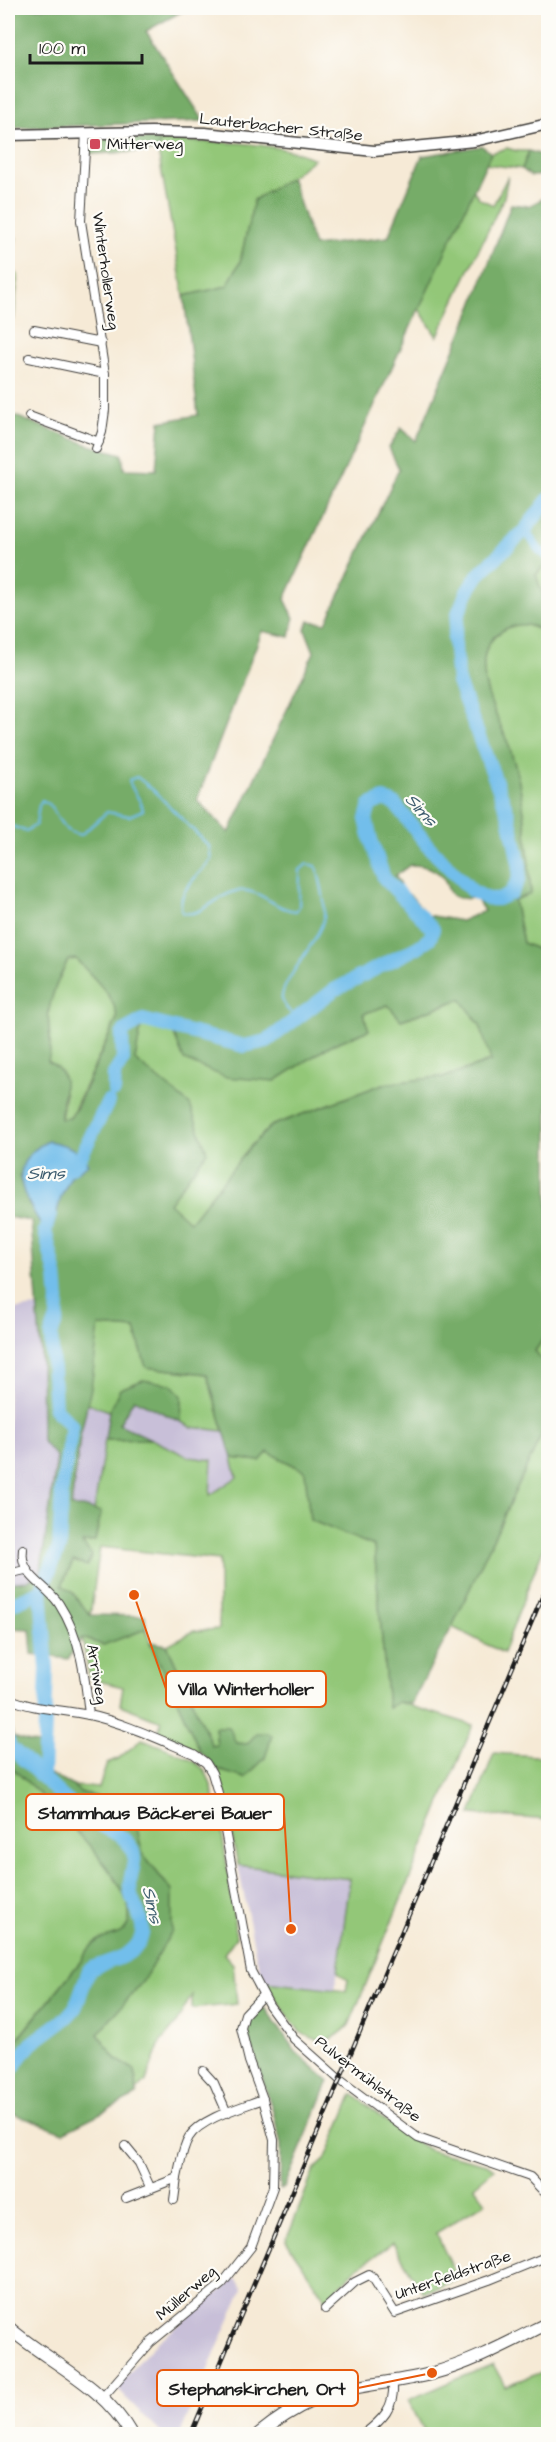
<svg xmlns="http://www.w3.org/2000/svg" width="556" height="2442" font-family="'Architects Daughter',sans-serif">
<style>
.industrial{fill:#c8bfd8}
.green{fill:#93c778;stroke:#58724a;stroke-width:1.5}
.forest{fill:#76ac68;stroke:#496442;stroke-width:1.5;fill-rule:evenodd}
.water{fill:#72beeb;stroke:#476d84;stroke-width:1.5}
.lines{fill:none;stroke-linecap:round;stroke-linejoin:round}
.stream{stroke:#72beeb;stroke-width:2}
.canal{stroke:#72beeb;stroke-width:8}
.river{stroke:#72beeb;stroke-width:14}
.minor-casing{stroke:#3d3b38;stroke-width:10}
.tertiary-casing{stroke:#3d3b38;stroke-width:13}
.secondary-casing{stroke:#3d3b38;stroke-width:14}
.minor{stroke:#fff;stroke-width:8}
.tertiary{stroke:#fff;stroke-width:10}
.secondary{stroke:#fff;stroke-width:12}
.rail-casing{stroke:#1c1c1c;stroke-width:4.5}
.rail{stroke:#fdfcf7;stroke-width:2;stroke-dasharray:7;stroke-linecap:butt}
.poi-dot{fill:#d1495b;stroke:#fdfcf7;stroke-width:2}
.labels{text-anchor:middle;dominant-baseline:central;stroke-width:4.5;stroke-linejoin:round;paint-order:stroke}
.street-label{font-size:16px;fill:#1c1c1c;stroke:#fdfcf7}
.poi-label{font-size:16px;fill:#1c1c1c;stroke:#fdfcf7;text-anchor:start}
.water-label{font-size:18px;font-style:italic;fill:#3e5d6f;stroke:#fdfcf7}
.leader{fill:none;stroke:#e8590c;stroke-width:2}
.callout-dot{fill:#e8590c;stroke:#fdfcf7;stroke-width:2}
.callout{fill:#fdfcf7;stroke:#e8590c;stroke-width:2}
.callout-label{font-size:18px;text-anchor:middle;font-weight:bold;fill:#1c1c1c}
</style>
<rect width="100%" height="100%" fill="#fdfcf7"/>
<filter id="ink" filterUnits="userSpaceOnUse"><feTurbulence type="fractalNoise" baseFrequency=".0167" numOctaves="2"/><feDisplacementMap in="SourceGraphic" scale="12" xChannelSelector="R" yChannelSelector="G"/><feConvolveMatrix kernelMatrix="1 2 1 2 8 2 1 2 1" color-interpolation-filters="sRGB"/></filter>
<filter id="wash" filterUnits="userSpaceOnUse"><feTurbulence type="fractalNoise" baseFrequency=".008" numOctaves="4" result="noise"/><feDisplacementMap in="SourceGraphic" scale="24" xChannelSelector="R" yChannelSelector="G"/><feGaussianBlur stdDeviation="1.35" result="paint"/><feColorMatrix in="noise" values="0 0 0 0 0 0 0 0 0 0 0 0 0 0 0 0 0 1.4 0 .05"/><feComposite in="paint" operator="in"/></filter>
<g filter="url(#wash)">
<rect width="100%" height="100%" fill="#f6ead6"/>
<g class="industrial">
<path d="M 38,1307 L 41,1355 L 57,1458 L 40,1574 L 26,1581 L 8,1583 L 8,1310 Z"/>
<path d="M 134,1399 L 191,1427 L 224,1431 L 237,1477 L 210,1495 L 212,1460 L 189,1457 L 119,1424 Z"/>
<path d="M 87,1403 L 109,1411 L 94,1511 L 82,1507 L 71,1508 L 80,1437 Z"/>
<path d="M 238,1865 L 350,1879 L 335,1991 L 264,1982 L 256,1956 Z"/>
<path d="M 236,2278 L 243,2289 L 180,2434 L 162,2434 L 116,2388 L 153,2346 Z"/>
</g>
<g class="green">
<path d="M 160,141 C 202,142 277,140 314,159 L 291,177 L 254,200 L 240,262 L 227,286 L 184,296 L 158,151 Z"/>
<path d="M 507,148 L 517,151 L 529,151 L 522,169 L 485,164 L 491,153 Z"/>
<path d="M 508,176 L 504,197 L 437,337 L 419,309 L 473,190 L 480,199 L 493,205 Z"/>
<path d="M 8,237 L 16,238 L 9,268 L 18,275 L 14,319 L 8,319 Z"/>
<path d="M 546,563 L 548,565 L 548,610 L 536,575 Z"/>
<path d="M 524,624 L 543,631 L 548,636 L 548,954 L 523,943 L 514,900 L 531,893 C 527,847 526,797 511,752 C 501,721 481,694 484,660 C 486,638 504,626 524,624 Z"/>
<path d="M 76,959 C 90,975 116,996 117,1018 L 70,1118 L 61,1120 L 65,1094 L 47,1061 C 55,1042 46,1028 49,1010 C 52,992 60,976 68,960 Z"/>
<path d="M 462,999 L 480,1025 L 492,1060 L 448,1076 L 383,1084 L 271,1126 L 249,1148 L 190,1222 L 169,1204 L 135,1059 L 142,1022 L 171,1027 L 275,1081 L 331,1045 L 369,1030 L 363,1014 L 388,1005 L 402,1020 Z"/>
<path d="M 98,1326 L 135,1329 L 146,1367 L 207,1374 L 224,1431 L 191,1427 L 181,1422 L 182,1396 L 143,1380 L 120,1389 L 109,1411 L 87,1403 Z"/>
<path d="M 548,1332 L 548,1368 L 535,1351 Z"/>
<path d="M 548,1421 L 548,1536 L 503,1653 L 452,1627 Z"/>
<path d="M 151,1439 L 189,1457 L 212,1460 L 210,1495 L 237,1477 L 232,1458 L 260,1461 L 268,1452 L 305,1471 L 310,1520 L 374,1546 L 388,1708 L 398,1702 L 473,1725 L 349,2025 C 334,2042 319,2045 300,2032 L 264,1982 L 346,1991 L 348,1980 L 338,1972 L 350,1879 L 238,1865 L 218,1770 L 245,1778 L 247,1744 L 236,1743 L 231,1736 L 215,1728 L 217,1745 L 212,1747 L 167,1645 L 194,1631 L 219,1629 L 219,1560 L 100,1547 L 90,1616 L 72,1592 L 62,1585 L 82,1543 L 95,1541 L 101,1513 L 94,1511 L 105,1440 Z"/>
<path d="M 146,1629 L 150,1642 L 201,1753 L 158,1735 L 161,1721 L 120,1705 L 123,1687 L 90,1679 L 82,1638 L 103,1645 Z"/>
<path d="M 142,1739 C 159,1746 192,1756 204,1770 C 220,1790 232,1905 236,1937 L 224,1954 L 233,1964 L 237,2004 L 192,2009 L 192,1995 L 175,2025 L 160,2043 L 146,2081 L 137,2091 L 135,2070 L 117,2060 L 98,2034 L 143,1981 L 172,1891 L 143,1855 L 136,1828 L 100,1798 L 80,1792 L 73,1786 L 99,1788 L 107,1763 L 119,1758 Z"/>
<path d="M 494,1753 L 548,1757 L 548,1820 L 471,1814 Z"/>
<path d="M 8,1764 C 33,1788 147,1888 127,1926 C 121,1937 110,1935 99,1940 C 91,1944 86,1953 81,1961 L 8,2050 Z"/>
<path d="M 353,2094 L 395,2128 L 429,2150 L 487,2164 L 494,2169 L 474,2186 L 486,2202 L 436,2233 L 458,2279 L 423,2293 L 393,2243 L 356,2269 L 326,2300 L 286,2241 L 314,2170 L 325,2160 Z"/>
<path d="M 493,2364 L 505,2386 L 548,2370 L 548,2434 L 426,2434 L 408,2400 Z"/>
</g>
<g class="forest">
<path d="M 8,8 L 188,8 L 146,31 L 204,121 L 11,128 L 8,123 Z"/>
<path d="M 100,139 L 149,139 L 160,141 L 158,151 L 91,154 L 90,149 L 100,148 Z"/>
<path d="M 482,146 L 491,153 L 285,599 L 294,618 L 290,637 L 262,631 L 197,800 L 229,833 L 314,652 L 305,629 L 309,621 L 326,623 L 399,469 L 389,448 L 401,428 L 416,441 L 473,305 L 511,204 L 529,206 L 548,196 L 548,565 L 546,564 L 536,575 L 548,610 L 548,636 C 526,613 486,628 484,660 C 481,694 501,721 511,752 C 526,797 527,847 531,894 L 514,900 L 523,943 L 548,954 L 548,1332 L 535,1351 L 548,1368 L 548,1421 L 452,1627 L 411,1704 L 398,1702 L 388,1708 L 374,1546 L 310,1520 L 305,1471 L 268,1452 L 260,1461 L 232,1458 L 207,1374 L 146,1367 L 135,1329 L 99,1326 L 91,1388 L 80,1437 L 71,1507 L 82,1507 L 101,1512 L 95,1541 L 82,1543 L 92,1555 L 87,1566 L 73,1561 L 62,1585 L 72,1592 L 90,1615 L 145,1616 L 146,1629 L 103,1645 L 82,1638 L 68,1659 L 32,1654 L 30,1629 L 8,1628 L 8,1583 L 26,1581 L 40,1574 L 57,1458 L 42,1441 L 41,1355 L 31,1221 L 8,1217 L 8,413 L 86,444 L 122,454 L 124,469 L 156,470 L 160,422 L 198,415 L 184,296 L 227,286 L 240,262 L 254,200 L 291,177 L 314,246 L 388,237 L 422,156 ZM 410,865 C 422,865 436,868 444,879 C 448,885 447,892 453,896 C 459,900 469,898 476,898 L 484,911 L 461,921 L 427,915 L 412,897 L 399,887 L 400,883 L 395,876 ZM 76,959 C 90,975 116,996 117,1018 L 77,1107 L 70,1118 L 61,1119 C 59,1097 76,1076 48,1061 C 54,1043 46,1028 49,1010 C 52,992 60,976 68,960 ZM 461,999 L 480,1025 L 491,1061 L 448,1076 L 383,1084 L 271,1126 L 249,1148 L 190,1222 L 169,1203 L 207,1152 L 190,1105 L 135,1060 L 142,1022 L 171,1027 L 184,1060 L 225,1077 L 275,1081 L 331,1045 L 369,1030 L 363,1014 L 388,1005 L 401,1020 ZM 19,1176 L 71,1176 L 61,1197 L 53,1226 L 29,1205 Z"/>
<path d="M 529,151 L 548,157 L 548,175 L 531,176 L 522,169 Z"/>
<path d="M 143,1380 L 171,1384 L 182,1396 L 181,1422 L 134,1399 L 119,1424 L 151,1439 L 105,1440 L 109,1411 L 120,1389 Z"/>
<path d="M 150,1642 L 167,1645 L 212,1746 L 217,1745 L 215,1727 L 229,1727 L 236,1743 L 247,1744 L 257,1733 L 267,1733 L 272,1735 L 265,1758 L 245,1778 L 218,1770 L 201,1753 Z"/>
<path d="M 8,1716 L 13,1737 L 47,1747 L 46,1772 L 73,1786 L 80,1792 L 100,1798 L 137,1828 L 143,1855 L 172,1891 L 172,1931 L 143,1981 L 98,2034 L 117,2060 L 135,2070 L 137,2095 L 63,2132 L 8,2112 L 8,2051 L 81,1961 C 86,1953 91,1944 99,1940 C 110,1935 121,1937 127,1926 C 147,1888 33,1788 8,1764 Z"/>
<path d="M 265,2008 L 296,2052 L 329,2081 L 284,2188 L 280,2189 L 281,2145 L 273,2111 L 248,2036 L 251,2014 Z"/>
</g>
<path class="water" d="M 48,1141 C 64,1144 80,1149 88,1164 L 71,1176 L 61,1197 L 53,1226 L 45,1231 C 25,1197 1,1166 48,1141 Z"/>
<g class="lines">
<path class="stream" d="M 8,825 L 26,831 L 36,825 L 39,805 L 42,800 C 60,808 55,831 81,835 L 107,812 L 129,816 L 143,810 C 141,798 132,792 129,780 L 137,777 L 152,789 L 209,846 L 211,859 C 200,875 176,890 182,912 C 198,920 217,895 236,891 C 260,887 275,910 296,911 L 299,907 L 300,870 L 307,864 L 316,866 C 321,882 326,900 324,917 C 321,939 279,984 282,999 C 284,1007 290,1012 296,1018"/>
<path class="canal" d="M 525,530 L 539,550 L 548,557"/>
<g class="river">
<path d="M 114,1091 L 114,1074 L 123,1060 L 122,1035 L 125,1030 L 143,1020 L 244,1046 L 267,1041 L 334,990 L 418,947 L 430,938 L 433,929 L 384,878 L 371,840 L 366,819 L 370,805 L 384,799 L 395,804 L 429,847 L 472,891 L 488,899 L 498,899 L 511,893 L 519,879 L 520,867 L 509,816 L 458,682 L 454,638 L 458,614 L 467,592 L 478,575 L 525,530 L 548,500"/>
<path d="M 71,1168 L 82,1154 L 108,1102"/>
<path d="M 41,1591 L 47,1669 L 43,1776"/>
<path d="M 8,1608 L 11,1604 L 41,1591 L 59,1548 L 62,1488 L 72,1426 L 55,1409 L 51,1335 L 57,1319 L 58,1300 L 56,1275 L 45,1231 L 50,1214"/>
<path d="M 8,1741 L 10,1747 C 38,1772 64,1802 95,1822 C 108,1830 125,1835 132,1849 C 139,1864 125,1879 132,1898 C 138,1913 149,1929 137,1945 C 126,1960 105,1961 89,1970 L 75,2008 L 66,2018 L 31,2044 L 8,2074"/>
</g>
</g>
</g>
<g filter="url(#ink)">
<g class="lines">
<g class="minor-casing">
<g id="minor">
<path d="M 86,133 L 81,221 L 105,374 L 105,410 L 102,432 L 96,449"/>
<path d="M 34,330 L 101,343"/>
<path d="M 29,358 L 105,374"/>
<path d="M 29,416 L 99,442"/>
<path d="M 23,1549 C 19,1576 46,1584 59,1604 C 81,1638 85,1676 89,1715"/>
<path d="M 8,1574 L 25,1570"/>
<path d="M 8,1698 C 34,1710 61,1709 89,1715 C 125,1723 160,1740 194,1754 L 206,1763 L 212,1773 L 218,1793 L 251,1971 L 269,2005 L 294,2039 L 340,2080 L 418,2138 L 530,2177 L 548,2196"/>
<path d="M 203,2071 L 214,2083 L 227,2113"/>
<path d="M 125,2146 L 139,2163 L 150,2187"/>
<path d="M 126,2198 L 177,2178 C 180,2165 182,2148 189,2137 C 201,2118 242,2107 263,2099"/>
<path d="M 174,2200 L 177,2178"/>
<path d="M 325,2309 L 355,2282 L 369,2275 L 373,2278 L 395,2313 L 489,2280 L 548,2256"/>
<path d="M 103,2397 L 150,2343 L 222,2284 L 251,2247 L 273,2187 L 274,2140 L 263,2099 L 249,2061 L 241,2028 L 245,2014 L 263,1995"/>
<path d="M 364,2434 C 382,2420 395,2408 393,2383"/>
</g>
</g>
<g class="tertiary-casing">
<path id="tertiary" d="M 8,135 L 151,132 L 205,133 L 374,151 L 474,141 L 548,124"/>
</g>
<g class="secondary-casing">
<g id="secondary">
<path d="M 8,2327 C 49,2363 103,2384 131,2434"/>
<path d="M 259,2434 C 275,2421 293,2409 313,2400 C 349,2384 392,2384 430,2374 C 472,2363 510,2342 548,2323"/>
</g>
</g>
<use href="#minor" class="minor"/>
<use href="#tertiary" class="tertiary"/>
<use href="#secondary" class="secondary"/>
<g class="rail-casing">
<path id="rail" d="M 191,2434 L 548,1583"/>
</g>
<use href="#rail" class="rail"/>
</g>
</g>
<rect class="poi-dot" x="89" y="138" width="12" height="12" rx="3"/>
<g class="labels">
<g class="street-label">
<text transform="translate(281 127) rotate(6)">Lauterbacher Straße</text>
<text transform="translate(106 271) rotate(82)">Winterhollerweg</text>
<text transform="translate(97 1674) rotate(80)">Arriweg</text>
<text transform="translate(368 2079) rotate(38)">Pulvermühlstraße</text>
<text transform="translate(453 2275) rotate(-19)">Unterfeldstraße</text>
<text transform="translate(186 2293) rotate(-41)">Müllerweg</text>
</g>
<g class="poi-label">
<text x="107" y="144">Mitterweg</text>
</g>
<g class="water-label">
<text transform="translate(421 810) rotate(48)">Sims</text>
<text x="46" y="1173">Sims</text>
<text transform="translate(152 1905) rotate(77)">Sims</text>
</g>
</g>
<path class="leader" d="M134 1595L166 1689M291 1929L284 1812M432 2373L358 2388"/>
<g class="callout-dot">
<circle cx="134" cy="1595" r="6"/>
<circle cx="291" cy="1929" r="6"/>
<circle cx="432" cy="2373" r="6"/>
</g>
<g class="callout">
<rect x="166" y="1671" width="160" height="36" rx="6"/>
<rect x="26" y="1794" width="258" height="36" rx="6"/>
<rect x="157" y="2370" width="201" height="36" rx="6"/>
</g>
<g class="callout-label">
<text x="246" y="1695">Villa Winterholler</text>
<text x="155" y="1819">Stammhaus Bäckerei Bauer</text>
<text x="257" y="2395">Stephanskirchen, Ort</text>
</g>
<rect width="556" height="2442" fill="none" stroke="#fdfcf7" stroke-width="30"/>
<path d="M30 54v9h112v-9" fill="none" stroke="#1c1c1c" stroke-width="3"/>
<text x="39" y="54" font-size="18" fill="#1c1c1c" stroke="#fdfcf7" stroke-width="4.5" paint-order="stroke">100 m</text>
</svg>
